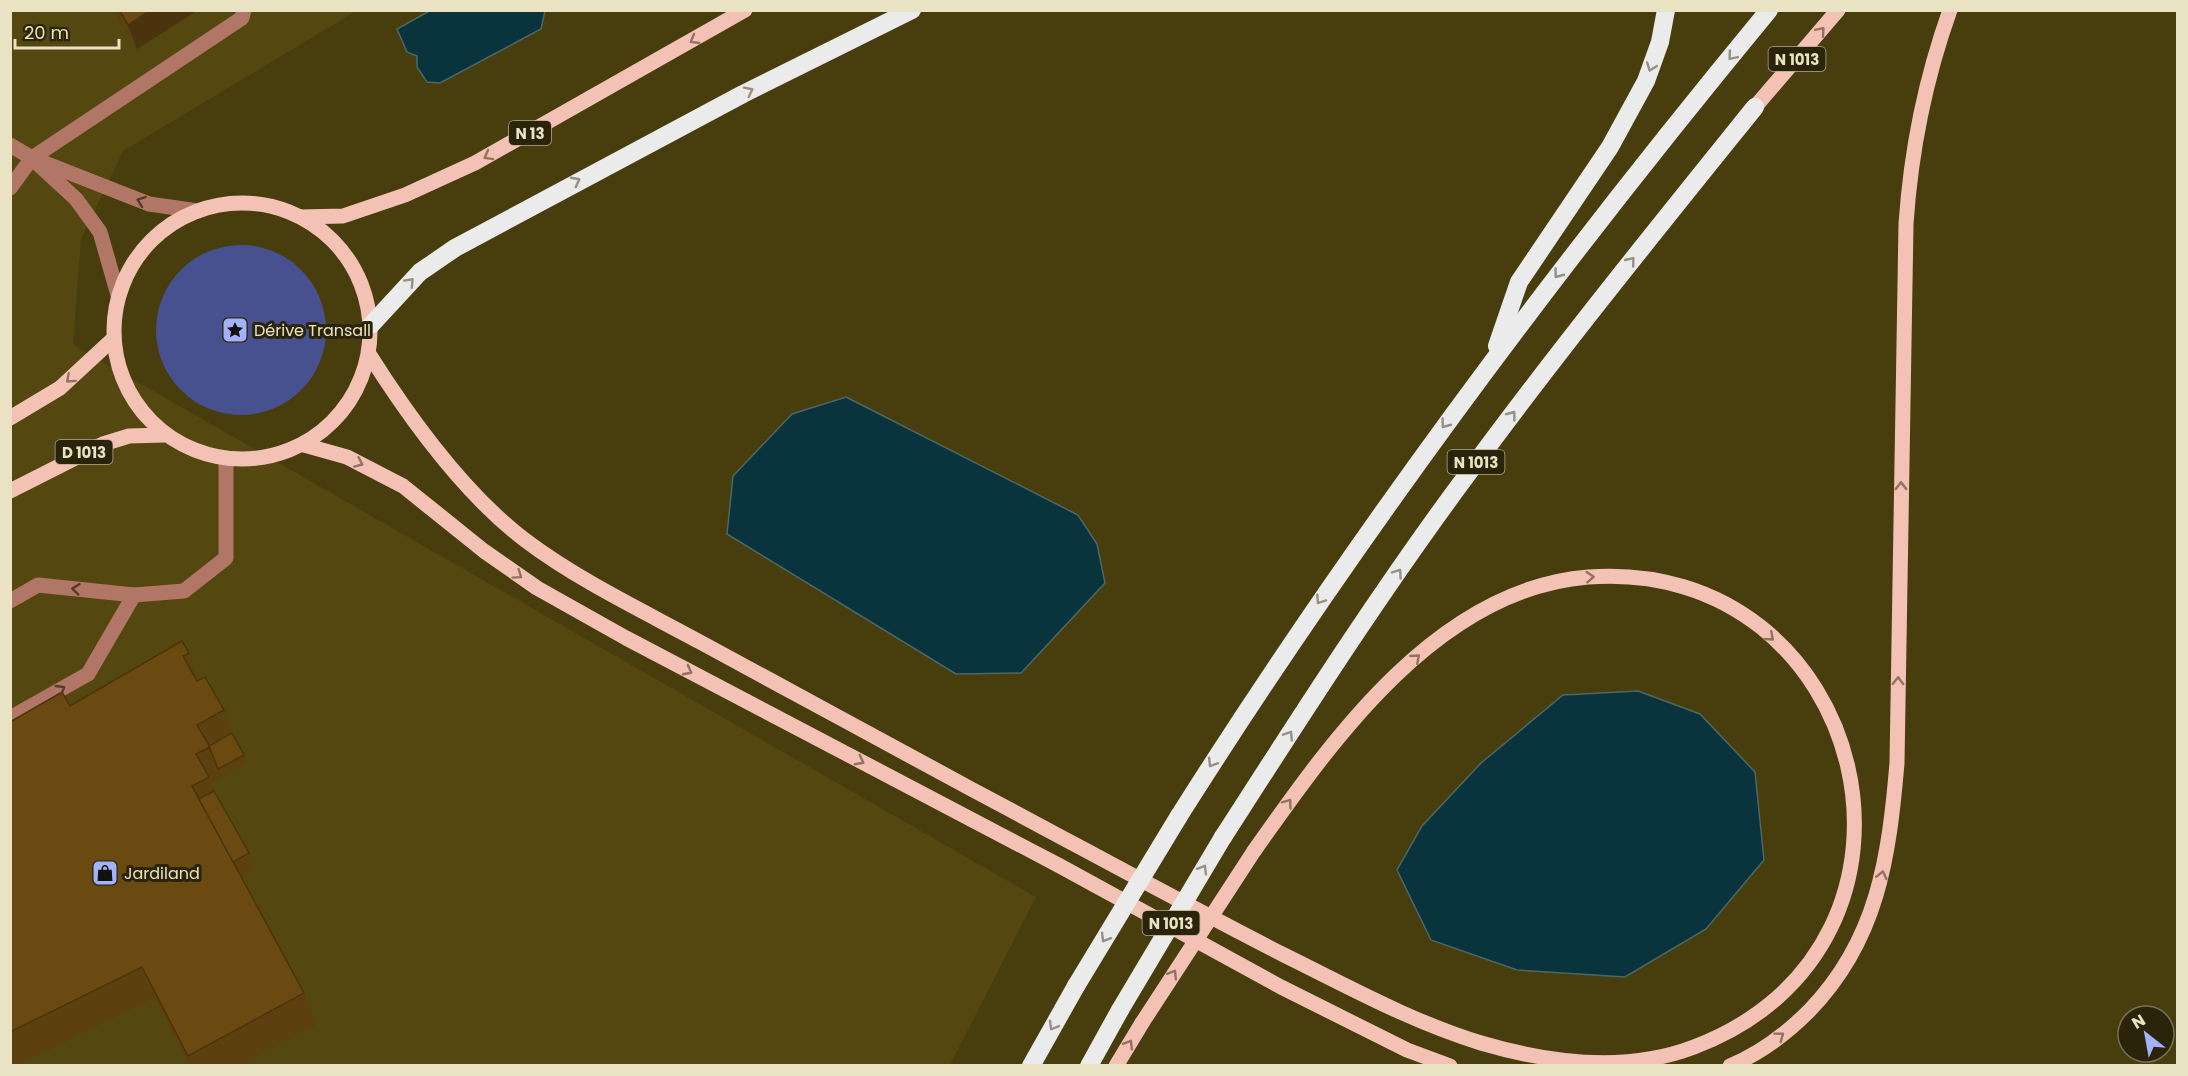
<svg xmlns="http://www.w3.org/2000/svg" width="2188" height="1076" font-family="Poppins,sans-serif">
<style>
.built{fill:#54470f}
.green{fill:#48518f}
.water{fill:#09333d;stroke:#4c6865;stroke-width:1.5}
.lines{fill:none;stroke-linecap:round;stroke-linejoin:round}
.minor{stroke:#b27666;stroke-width:15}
.major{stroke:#f4c2b5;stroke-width:15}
.highway{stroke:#ebebeb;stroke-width:18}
.major-bridge{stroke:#f4c2b5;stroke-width:15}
.highway-bridge{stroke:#ebebeb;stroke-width:18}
.wall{fill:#5c400f}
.shaded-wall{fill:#4b340d}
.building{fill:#6b4a12;stroke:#4b340d;stroke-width:1.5}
.oneway{stroke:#907360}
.oneway2{stroke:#959186}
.oneway3{stroke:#543d26}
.labels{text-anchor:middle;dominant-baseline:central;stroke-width:6;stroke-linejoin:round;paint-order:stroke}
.shield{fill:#2b240b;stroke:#b0a98c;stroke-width:1.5}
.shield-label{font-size:15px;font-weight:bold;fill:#e9e2c3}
.poi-label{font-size:16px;fill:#e9e2c3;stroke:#2b240b;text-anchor:start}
</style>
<rect width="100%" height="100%" fill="#483d0d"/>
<path class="built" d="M 10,11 L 356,11 L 123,151 L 81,239 L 73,345 L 1036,897 L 950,1065 L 11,1065 Z"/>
<circle class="green" cx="241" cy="330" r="85"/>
<g class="water">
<path d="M 431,10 L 545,10 L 545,11 L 541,29 L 440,83 L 427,82 L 417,67 L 417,56 L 407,52 L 397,29 Z"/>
<path d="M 846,397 L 1078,515 L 1097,544 L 1105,583 L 1021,673 L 956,674 L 727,534 L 733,476 L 792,414 Z"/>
<path d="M 1638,691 L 1700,714 L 1755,772 L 1764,860 L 1706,929 L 1625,977 L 1517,970 L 1431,940 L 1397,870 L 1422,826 L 1481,763 L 1563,695 Z"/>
</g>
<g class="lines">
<g class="minor">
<path d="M 10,145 L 32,158 L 149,204 L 198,211"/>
<path d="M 39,165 L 76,199 L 100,232 L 118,295"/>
<path d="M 10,188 L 32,158 L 242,18 L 244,10"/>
<path d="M 10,601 L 38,585 L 134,595 L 184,591 L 226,558 L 226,459"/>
<path d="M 10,718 L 88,674 L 134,595"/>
</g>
<g class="major">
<path d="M 1755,107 L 1838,10"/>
<circle cx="242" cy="331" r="128"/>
<path d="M 301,217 L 343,216 L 405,195 L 475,163 L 745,10"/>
<path d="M 369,354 C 410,419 463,493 525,540 C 578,580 641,610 700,642 C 791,691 882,741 973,790 C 1077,845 1180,902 1284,955 C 1349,987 1412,1022 1481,1043 C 1549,1063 1626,1073 1694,1047 C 1964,945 1869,556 1588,577 C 1438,589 1333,739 1254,851"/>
<path d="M 10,418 L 60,388 L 113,339"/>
<path d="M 304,445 L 347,457 L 403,486 L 484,551 L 537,588 L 626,638 L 1060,866 L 1281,987 L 1407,1050 L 1450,1066"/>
<path d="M 10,491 L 103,444 L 129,436 L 164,435"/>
<path d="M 1116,1066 L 1142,1023"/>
<path d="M 1730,1066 C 1759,1054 1787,1033 1809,1011 C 1878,940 1889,857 1897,763 L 1906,224 C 1911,150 1925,80 1950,10"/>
</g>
<g class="highway">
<path d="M 371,325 L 420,272 L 455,248 L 743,94 L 912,10"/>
<path d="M 1497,346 L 1519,282 L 1610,147 L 1646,81 L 1660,42 L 1666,10"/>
<path d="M 1179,816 C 1358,533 1556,268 1769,10"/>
<path d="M 1223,837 C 1301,716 1378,595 1464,479 C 1557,352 1656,230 1755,107"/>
<path d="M 1031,1066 L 1076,986"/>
<path d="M 1089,1066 L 1120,1010"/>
</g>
<path class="major-bridge" d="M 1142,1023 L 1254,851"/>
<g class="highway-bridge">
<path d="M 1076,986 L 1179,816"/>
<path d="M 1120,1010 L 1223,837"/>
</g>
</g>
<g class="wall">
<path d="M 113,10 L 198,10 L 137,49 Z"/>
<path d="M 189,653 L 199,681 L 224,710 L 232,733 L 244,755 L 247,764 L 211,783 L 214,791 L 249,853 L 255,870 L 242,878 L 304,993 L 316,1025 L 240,1065 L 189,1065 L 154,998 L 18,1065 L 10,1065 L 10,722 L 70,706 Z"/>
</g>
<path class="shaded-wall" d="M 150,10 L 198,10 L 137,49 L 128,25 Z"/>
<g class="building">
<path d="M 119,10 L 150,10 L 128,25 Z"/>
<path d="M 182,641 L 189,653 L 183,656 L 197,681 L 205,677 L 224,710 L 197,725 L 210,747 L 196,754 L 209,777 L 192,786 L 304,993 L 188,1056 L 142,967 L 10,1032 L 10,722 L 62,692 L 70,706 Z"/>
<path d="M 232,733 L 244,755 L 218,769 L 209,746 Z"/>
<path d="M 214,791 L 249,853 L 233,862 L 199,799 Z"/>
</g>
<defs><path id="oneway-chevron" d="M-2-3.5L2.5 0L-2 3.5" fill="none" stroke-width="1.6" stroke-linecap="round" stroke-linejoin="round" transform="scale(1.5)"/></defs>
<g class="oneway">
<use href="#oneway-chevron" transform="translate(1821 31) rotate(-49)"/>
<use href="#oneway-chevron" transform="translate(694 40) rotate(150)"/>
<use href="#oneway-chevron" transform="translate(488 156) rotate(151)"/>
<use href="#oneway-chevron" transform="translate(70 379) rotate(138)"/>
<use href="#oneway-chevron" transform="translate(359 463) rotate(24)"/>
<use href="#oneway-chevron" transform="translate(1901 486) rotate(-90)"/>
<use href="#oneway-chevron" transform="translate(518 575) rotate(35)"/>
<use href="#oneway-chevron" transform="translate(1590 577) rotate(-4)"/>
<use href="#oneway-chevron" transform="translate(1770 637) rotate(41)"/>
<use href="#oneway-chevron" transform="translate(1416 658) rotate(-41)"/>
<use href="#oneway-chevron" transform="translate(688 671) rotate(28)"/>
<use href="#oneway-chevron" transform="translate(1898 681) rotate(-89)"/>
<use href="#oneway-chevron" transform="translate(860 761) rotate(28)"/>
<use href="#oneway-chevron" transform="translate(1288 803) rotate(-54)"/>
<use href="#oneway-chevron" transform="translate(1882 875) rotate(-77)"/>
<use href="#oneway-chevron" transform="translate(1173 974) rotate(-58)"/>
<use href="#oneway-chevron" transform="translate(1780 1036) rotate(-37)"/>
<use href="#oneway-chevron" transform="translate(1129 1044) rotate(-58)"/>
</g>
<g class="oneway2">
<use href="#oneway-chevron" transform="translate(1732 56) rotate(130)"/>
<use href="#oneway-chevron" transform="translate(1651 67) rotate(110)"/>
<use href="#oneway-chevron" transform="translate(749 91) rotate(-27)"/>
<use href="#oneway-chevron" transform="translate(576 181) rotate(-28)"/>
<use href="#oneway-chevron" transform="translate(1631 261) rotate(-51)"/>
<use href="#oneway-chevron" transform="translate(1558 274) rotate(127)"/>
<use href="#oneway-chevron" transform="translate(410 282) rotate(-47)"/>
<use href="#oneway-chevron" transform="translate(1512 415) rotate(-53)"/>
<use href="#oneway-chevron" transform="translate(1445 424) rotate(127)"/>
<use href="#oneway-chevron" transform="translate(1398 573) rotate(-55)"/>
<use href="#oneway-chevron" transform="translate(1320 600) rotate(124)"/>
<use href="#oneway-chevron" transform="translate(1289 735) rotate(-57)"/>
<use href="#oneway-chevron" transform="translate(1212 763) rotate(122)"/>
<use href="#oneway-chevron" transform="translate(1203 869) rotate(-59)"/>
<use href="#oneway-chevron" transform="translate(1105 938) rotate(121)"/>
<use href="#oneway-chevron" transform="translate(1053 1026) rotate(120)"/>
</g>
<g class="oneway3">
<use href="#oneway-chevron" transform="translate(141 201) rotate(-160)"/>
<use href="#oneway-chevron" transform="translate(76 589) rotate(-174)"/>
<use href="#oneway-chevron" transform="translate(61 689) rotate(-30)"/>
</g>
<defs>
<g id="sight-square" transform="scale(1.35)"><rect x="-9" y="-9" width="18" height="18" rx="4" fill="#a4b2fc" stroke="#2b240b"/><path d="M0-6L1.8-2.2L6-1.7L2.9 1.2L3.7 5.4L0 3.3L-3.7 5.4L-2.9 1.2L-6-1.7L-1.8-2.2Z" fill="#111"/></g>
<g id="shop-square" transform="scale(1.35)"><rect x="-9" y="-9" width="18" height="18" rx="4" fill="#a4b2fc" stroke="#2b240b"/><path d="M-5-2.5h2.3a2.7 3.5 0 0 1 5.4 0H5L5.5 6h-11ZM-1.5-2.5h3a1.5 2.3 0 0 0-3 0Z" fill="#111"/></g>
</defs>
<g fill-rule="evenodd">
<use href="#sight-square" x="235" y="330"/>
<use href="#shop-square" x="105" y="873"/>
</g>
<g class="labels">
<g class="shield">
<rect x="1768.5" y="47" width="57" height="24" rx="4.5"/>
<rect x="509" y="121" width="42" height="24" rx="4.5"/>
<rect x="55.5" y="440" width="57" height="24" rx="4.5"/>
<rect x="1447.5" y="450" width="57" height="24" rx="4.5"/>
<rect x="1142.5" y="911" width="57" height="24" rx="4.5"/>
</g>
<g class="shield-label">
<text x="1797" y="59">N 1013</text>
<text x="530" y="133">N 13</text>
<text x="84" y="452">D 1013</text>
<text x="1476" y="462">N 1013</text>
<text x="1171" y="923">N 1013</text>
</g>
<g class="poi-label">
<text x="254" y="330">Dérive Transall</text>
<text x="124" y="873">Jardiland</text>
</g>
</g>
<rect width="2188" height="1076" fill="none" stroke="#e9e2c3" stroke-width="24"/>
<g transform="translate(2146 1034) rotate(329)"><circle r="28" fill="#2b240b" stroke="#777055" stroke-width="1.5"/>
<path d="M0-4.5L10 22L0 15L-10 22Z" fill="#a4b2fc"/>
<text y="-9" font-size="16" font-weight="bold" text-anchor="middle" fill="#e9e2c3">N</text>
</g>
<path d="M15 39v9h104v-9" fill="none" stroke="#e9e2c3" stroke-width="3"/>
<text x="24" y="39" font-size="18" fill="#e9e2c3" stroke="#2b240b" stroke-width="4.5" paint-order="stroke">20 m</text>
</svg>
